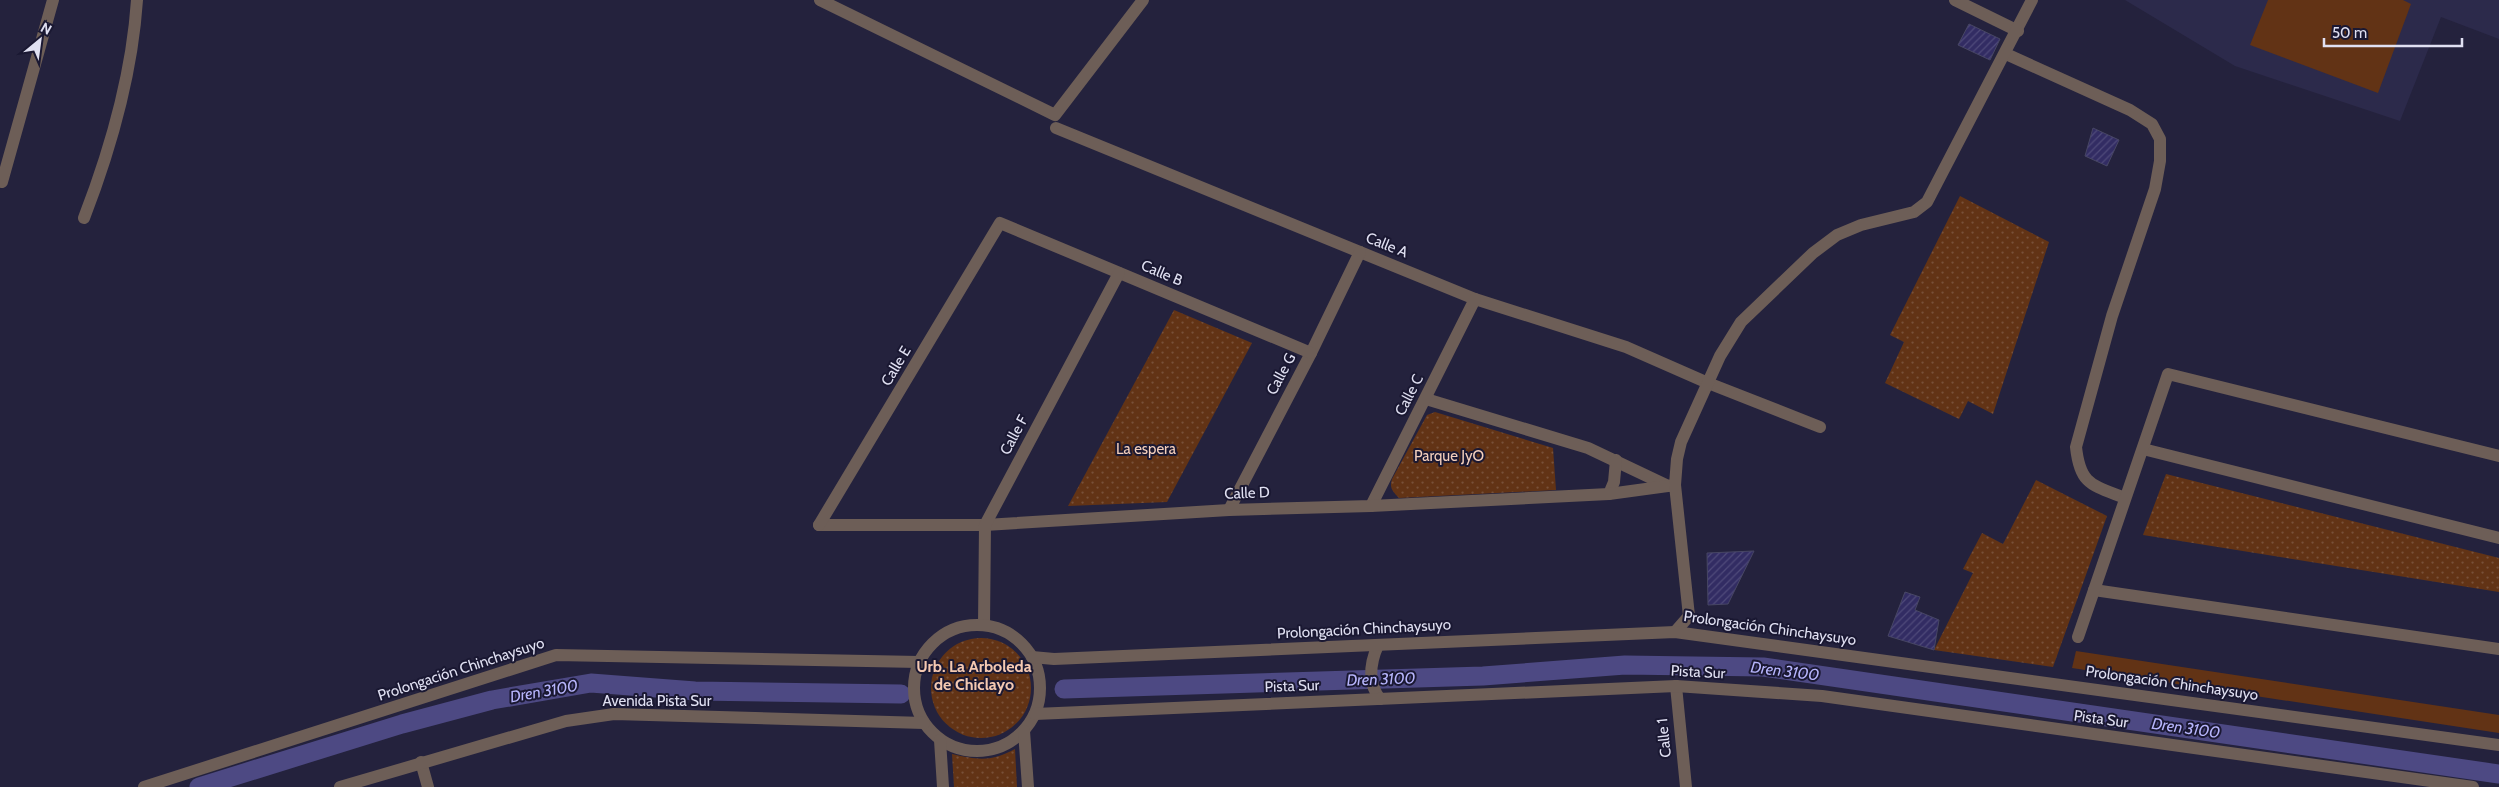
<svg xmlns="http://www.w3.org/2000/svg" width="2499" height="787" font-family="Cabin,sans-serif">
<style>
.built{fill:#2c2a4b}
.grass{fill:url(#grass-dots)}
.garden{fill:#623315}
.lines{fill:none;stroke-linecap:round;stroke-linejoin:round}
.canal{stroke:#4d4983;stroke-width:19}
.building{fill:url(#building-hatch);stroke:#474664}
.minor{stroke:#6d5e57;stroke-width:12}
.labels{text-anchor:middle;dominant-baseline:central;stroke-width:4;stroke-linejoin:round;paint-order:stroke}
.street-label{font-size:15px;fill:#e0e0f2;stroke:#1a1832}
.park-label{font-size:15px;fill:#f4cfbb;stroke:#1a1832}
.neighbourhood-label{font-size:16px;font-weight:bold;fill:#f5c9b1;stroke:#1a1832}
.water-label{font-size:16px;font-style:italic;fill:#b7b5fc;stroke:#1a1832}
</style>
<defs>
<pattern id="grass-dots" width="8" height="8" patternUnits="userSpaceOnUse" patternTransform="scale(1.25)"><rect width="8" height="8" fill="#623315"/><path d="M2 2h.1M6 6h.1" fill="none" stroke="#785038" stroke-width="1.8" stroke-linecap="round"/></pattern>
<pattern id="building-hatch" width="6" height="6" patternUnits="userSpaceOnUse" patternTransform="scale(1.25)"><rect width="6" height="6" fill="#322c63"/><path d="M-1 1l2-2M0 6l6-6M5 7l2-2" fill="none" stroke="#4f4a7a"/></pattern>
</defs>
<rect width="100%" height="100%" fill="#24223d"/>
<path class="built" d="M 2125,0 L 2499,0 L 2499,39 L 2441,17 L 2400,121 L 2235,66 Z"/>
<g class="grass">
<path d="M 1960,196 L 2049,242 L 1993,414 L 1968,401 L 1959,419 L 1885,383 L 1904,342 L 1890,335 Z"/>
<path d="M 1174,310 L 1252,343 L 1167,502 L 1068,506 Z"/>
<path d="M 1435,412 L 1553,448 L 1556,490 L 1399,498 C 1393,492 1389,488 1392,479 L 1427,415 Z"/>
<path d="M 2166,474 L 2499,558 L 2499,592 L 2143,535 Z"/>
<path d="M 2036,480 L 2107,516 L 2053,667 L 1934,650 L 1973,573 L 1963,569 L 1982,533 L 2003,544 Z"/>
<circle cx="981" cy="688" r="50"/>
<path d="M 1015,749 L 1017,787 L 954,787 L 952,754 C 979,760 990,762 1015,749 Z"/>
</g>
<g class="garden">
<path d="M 2268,0 L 2403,0 L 2411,4 L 2378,93 L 2250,45 Z"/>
<path d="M 2076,651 L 2499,715 L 2499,733 L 2072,668 Z"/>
</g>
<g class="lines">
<g class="canal">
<path d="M 1064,689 L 1483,676 L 1625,665 L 1763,667 L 2499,774"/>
<path d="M 199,787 L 402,724 L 492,700 L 591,683 L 695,691 L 901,694"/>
</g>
</g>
<g class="building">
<path d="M 1969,24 L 2000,39 L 1990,60 L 1958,45 Z"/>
<path d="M 2093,128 L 2119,140 L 2107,166 L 2085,156 Z"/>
<path d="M 1754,551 L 1728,604 L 1708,605 L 1707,553 Z"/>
<path d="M 1905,592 L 1920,597 L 1915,610 L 1939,620 L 1934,650 L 1888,636 Z"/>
</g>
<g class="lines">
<g class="minor">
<path d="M 820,0 L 1055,115 L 1143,0"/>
<path d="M 1955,0 L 2018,31"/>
<path d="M 2006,54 L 2130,110 L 2152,124 L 2160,139 L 2160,161 L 2155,189 L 2112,316 L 2076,447 C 2080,485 2092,485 2125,498"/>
<path d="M 1056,128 L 1475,299 L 1626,347 L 1708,383 L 1820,427"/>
<path d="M 0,181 L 2,182 L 53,0"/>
<path d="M 84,218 C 111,148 132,76 137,0"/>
<path d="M 1426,399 L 1588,448 L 1668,486"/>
<path d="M 2143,449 L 2499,538"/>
<path d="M 1609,494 L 1614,482 L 1616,460"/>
<path d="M 1371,506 L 1475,299"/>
<path d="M 1229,510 L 1311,353 L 1360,252"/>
<path d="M 819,525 L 985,525 L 1229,510 L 1371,506 L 1609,494 L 1675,485"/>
<path d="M 819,525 L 1000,223 L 1311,353"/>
<path d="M 2094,590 L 2499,649"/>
<path d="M 984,625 L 985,525 L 1119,273"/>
<circle cx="977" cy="688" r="63"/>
<path d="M 1675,632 L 1689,616 L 1675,485 L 1677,459 L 1681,442 L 1720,356 L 1741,322 L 1813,253 L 1837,235 L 1861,225 L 1914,212 L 1927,202 L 2032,0"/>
<path d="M 2078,637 L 2168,374 L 2499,456"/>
<path d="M 1378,645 C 1370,663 1367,682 1380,699"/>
<path d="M 1032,657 L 1054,659 L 1675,632 L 2499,745"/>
<path d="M 1676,686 L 1686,787"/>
<path d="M 1035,714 L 1676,686 L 1822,696 L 2473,787"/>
<path d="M 1024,731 L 1028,787"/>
<path d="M 940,740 L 943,787"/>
<path d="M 421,762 L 428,787"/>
<path d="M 144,787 L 556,655 L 919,662"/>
<path d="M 340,787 L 566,721 L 614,714 L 924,723"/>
</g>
</g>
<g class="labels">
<g class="street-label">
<text transform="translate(1387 245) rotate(22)">Calle A</text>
<text transform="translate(1162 273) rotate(23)">Calle B</text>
<text transform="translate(896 366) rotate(-59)">Calle E</text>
<text transform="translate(1281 374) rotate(-62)">Calle G</text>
<text transform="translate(1409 395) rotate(-63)">Calle C</text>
<text transform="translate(1014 435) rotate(-62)">Calle F</text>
<text transform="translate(1247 493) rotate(-2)">Calle D</text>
<text transform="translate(1770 628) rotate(8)">Prolongación Chinchaysuyo</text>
<text transform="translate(1364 629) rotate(-3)">Prolongación Chinchaysuyo</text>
<text transform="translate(461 669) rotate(-18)">Prolongación Chinchaysuyo</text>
<text transform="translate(1698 672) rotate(3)">Pista Sur</text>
<text transform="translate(2172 683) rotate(8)">Prolongación Chinchaysuyo</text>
<text transform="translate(1292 686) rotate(-2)">Pista Sur</text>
<text x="657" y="701">Avenida Pista Sur</text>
<text transform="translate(2101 719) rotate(8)">Pista Sur</text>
<text transform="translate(1664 738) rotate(-96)">Calle 1</text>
</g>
<g class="park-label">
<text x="1146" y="449">La espera</text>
<text x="1449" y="456">Parque JyO</text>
</g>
<g class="neighbourhood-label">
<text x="974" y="666">Urb. La Arboleda<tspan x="974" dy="18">de Chiclayo</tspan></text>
</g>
<g class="water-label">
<text transform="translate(1785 671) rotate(7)">Dren 3100</text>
<text transform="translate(1381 679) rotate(-2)">Dren 3100</text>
<text transform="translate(544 691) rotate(-10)">Dren 3100</text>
<text transform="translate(2186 728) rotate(8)">Dren 3100</text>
</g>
</g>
<g transform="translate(40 40) rotate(29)" stroke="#1a1832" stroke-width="4" paint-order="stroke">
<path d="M0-4L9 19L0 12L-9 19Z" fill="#e0e0f2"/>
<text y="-8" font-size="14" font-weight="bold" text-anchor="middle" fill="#e0e0f2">N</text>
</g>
<path d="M2324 38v8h138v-8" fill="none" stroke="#e0e0f2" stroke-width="2.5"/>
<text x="2332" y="38" font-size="15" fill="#e0e0f2" stroke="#1a1832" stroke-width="4" paint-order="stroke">50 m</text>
</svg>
